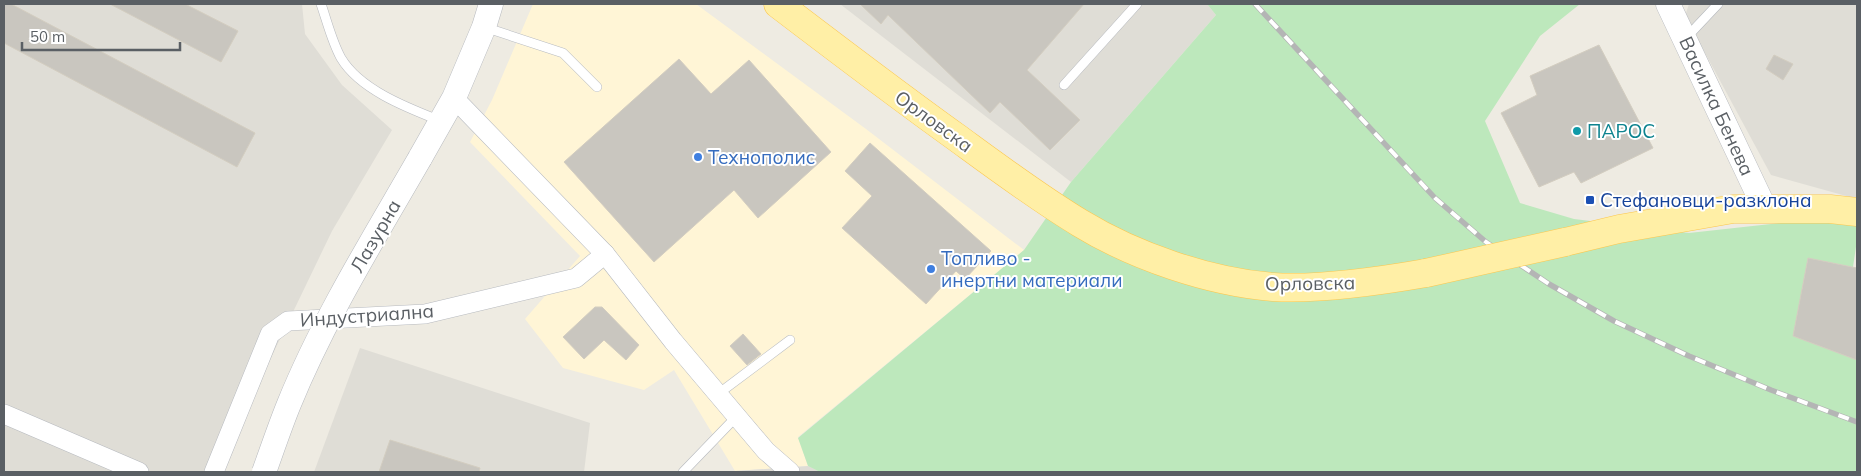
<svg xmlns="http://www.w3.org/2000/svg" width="1861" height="476" font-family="Mulish,sans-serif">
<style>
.commercial{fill:#fff5d6}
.industrial{fill:#dfddd6}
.green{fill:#bde8bc}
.building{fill:#c9c6bf;stroke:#d3cdc0}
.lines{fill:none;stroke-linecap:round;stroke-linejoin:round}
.service-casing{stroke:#b7babf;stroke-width:10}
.minor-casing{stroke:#b7babf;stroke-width:20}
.tertiary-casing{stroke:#b7babf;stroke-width:25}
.primary-casing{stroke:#fcc74e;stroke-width:29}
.service{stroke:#fff;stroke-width:9}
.minor{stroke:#fff;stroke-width:19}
.tertiary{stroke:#fff;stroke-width:24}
.primary{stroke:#ffefa6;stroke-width:28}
.rail-casing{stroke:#b4b5b5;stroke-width:5.5}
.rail{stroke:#fff;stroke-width:4;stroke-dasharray:11;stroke-linecap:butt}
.tertiary-bridge-casing{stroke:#b7babf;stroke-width:25;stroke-linecap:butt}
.primary-bridge-casing{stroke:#fcc74e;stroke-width:29;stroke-linecap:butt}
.tertiary-bridge{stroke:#fff;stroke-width:24}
.primary-bridge{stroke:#ffefa6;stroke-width:28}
.culture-dot{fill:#0f9aa8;stroke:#fff;stroke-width:2}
.shop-dot{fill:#3f7fe0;stroke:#fff;stroke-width:2}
.transit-dot{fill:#1a4fb4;stroke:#fff;stroke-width:2}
.labels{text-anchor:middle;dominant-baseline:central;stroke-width:4;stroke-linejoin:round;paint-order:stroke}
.street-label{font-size:19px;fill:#5a5f64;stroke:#fff}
.culture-label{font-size:19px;fill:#0d838f;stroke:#fff;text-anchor:start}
.shop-label{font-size:19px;fill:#366cbe;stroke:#fff;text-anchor:start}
.transit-label{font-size:19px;fill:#164399;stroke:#fff;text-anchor:start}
</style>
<rect width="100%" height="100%" fill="#eeebe2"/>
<path class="commercial" d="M 533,4 L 696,4 L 866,129 L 1024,250 L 798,437 L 808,466 L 735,471 L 674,370 L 644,390 L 563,368 L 525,319 L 580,256 L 470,142 L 492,100 Z"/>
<g class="industrial">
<path d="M 4,4 L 302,4 L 305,34 L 342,85 L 392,130 L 332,231 L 216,472 L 4,472 Z"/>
<path d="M 840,4 L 1207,4 L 1216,15 L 1071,182 Z"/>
<path d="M 1689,4 L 1857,4 L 1857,199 L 1771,175 L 1685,16 Z"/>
<path d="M 360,348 L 590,423 L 584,472 L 314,472 Z"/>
<path d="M 808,466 L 820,472 L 729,472 L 735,471 Z"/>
</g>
<path class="green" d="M 1207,4 L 1580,4 L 1540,36 L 1485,121 L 1520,203 L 1574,219 L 1689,233 L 1781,223 L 1857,220 L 1857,240 L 1853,267 L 1808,258 L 1793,336 L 1857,360 L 1857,472 L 820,472 L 808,466 L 798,438 L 1024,250 L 1071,182 L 1216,15 Z"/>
<g class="building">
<path d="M 4,4 L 11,4 L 255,133 L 237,167 L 4,43 Z"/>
<path d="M 110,4 L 185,4 L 238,31 L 221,62 Z"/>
<path d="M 860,4 L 1084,4 L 1027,70 L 1080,120 L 1050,150 L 1000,102 L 990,113 L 888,15 L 881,24 Z"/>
<path d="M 1599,45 L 1653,148 L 1581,183 L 1574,172 L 1539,187 L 1501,113 L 1537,95 L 1530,76 Z"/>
<path d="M 1774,55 L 1793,64 L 1783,80 L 1766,69 Z"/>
<path d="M 679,59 L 711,94 L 749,60 L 831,152 L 758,218 L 734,190 L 654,262 L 564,162 Z"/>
<path d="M 870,143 L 991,251 L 965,279 L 956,271 L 926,304 L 842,228 L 872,196 L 845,171 Z"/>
<path d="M 1808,258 L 1857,268 L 1857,360 L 1793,336 Z"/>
<path d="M 595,307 L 602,307 L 639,345 L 626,360 L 604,340 L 584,359 L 563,337 Z"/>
<path d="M 743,334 L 761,354 L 747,365 L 730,346 Z"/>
<path d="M 390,440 L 480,468 L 479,472 L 379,472 Z"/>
</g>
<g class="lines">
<g class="service-casing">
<g id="service">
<path d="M 321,4 C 327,21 332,42 341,58 C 360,90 408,108 441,121"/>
<path d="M 484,27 L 563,53 L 597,87"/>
<path d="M 1685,39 L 1718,4"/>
<path d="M 1064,85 L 1137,4"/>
<path d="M 718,394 L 790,340"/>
<path d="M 683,472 L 737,416"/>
</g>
</g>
<g class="minor-casing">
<g id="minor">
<path d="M 454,98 L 605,254 L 673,341 L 766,451 L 790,472"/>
<path d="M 4,414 L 139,472"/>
<path d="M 214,472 L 270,334 L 288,321 L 425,314 L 576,278 L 605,254"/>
</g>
</g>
<g class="tertiary-casing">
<g id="tertiary">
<path d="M 1668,4 L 1765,209"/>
<path d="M 420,158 L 454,98 L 484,27 L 491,4"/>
</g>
</g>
<g class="primary-casing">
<g id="primary">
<path d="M 778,4 C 837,49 896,94 956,137 C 997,167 1037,197 1080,223 C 1134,256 1209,282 1273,287 C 1319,290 1380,281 1426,273"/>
<path d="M 1565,242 L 1619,229 L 1733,209 L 1830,209 L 1857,212"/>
</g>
</g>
<use href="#service" class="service"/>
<use href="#minor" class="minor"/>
<use href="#tertiary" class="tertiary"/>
<use href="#primary" class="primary"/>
<g class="rail-casing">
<path id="rail" d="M 1255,4 L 1435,198 L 1486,242 L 1549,284 L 1614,321 L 1689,356 L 1771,390 L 1857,422"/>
</g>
<use href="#rail" class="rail"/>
<g class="tertiary-bridge-casing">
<path id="tertiary-bridge" d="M 264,472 C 272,450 280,426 289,404 C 324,318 374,238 420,158"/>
</g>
<g class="primary-bridge-casing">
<path id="primary-bridge" d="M 1426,273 L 1565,242"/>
</g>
<use href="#tertiary-bridge" class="tertiary-bridge"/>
<use href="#primary-bridge" class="primary-bridge"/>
</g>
<circle class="culture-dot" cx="1577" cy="131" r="5"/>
<g class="shop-dot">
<circle cx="698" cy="157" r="5"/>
<circle cx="931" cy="269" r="5"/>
</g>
<rect class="transit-dot" x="1585" y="195" width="10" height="10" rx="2.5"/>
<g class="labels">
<g class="street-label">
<text transform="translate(1717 106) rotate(65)">Василка Бенева</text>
<text transform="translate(934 121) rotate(36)">Орловска</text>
<text transform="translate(375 236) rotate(-60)">Лазурна</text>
<text transform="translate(1310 283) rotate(-1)">Орловска</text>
<text transform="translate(367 315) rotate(-4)">Индустриална</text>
</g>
<g class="culture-label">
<text x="1587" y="131">ПАРОС</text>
</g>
<g class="shop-label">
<text x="708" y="157">Технополис</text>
<text x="941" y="258">Топливо -<tspan x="941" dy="22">инертни материали</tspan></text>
</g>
<g class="transit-label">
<text x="1600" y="200">Стефановци-разклона</text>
</g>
</g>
<rect width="1861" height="476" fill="none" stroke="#5a5f64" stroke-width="10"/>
<path d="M22 42v8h158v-8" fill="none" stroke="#5a5f64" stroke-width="2.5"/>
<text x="30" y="42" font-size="15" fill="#5a5f64" stroke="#ffffff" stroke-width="4" paint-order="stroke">50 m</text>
</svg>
